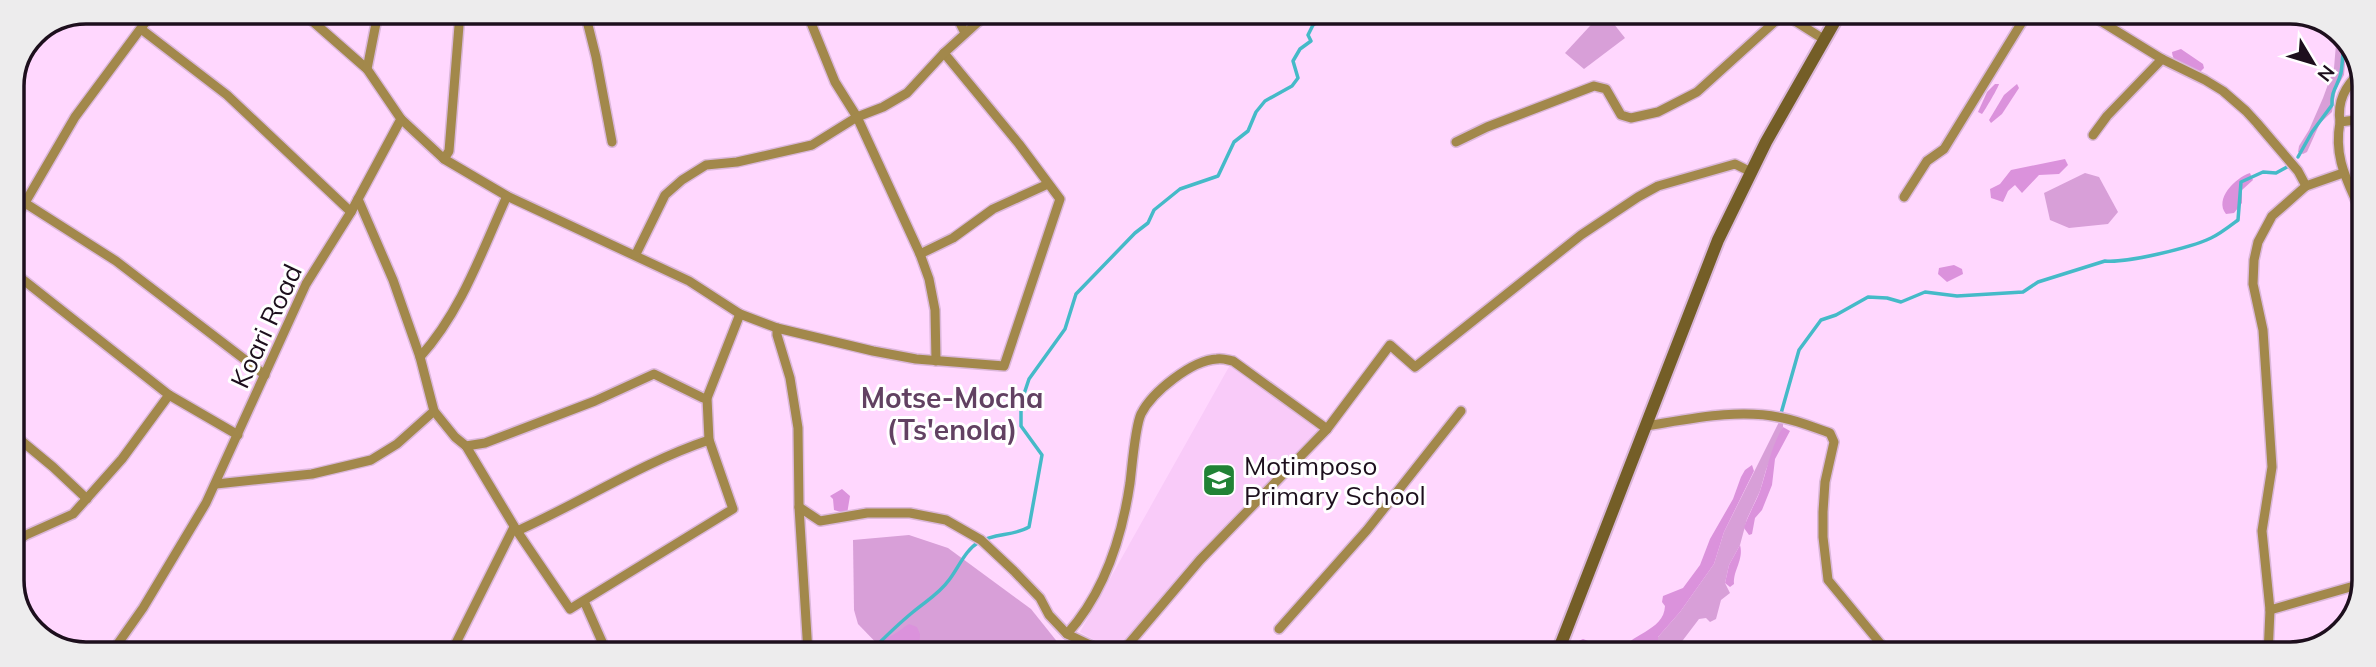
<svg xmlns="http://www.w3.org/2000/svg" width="2376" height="667" font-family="Mulish,sans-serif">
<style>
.built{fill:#f9cbf9}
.green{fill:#d89fd8}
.forest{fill:#db92dc}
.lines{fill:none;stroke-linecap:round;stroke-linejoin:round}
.stream{stroke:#45bac8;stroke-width:3.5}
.minor-casing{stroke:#dbb7da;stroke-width:12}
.secondary-casing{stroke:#dbb7da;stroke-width:16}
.minor{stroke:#a2884b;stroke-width:9}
.secondary{stroke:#745e27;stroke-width:12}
.labels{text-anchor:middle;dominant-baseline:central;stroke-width:6;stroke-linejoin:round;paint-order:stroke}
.street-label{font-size:26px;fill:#1d0f1d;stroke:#fff}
.poi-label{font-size:26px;fill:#1d0f1d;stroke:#fff;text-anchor:start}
.neighbourhood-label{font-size:28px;font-weight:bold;fill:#624162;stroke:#fff}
.rim{fill:none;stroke:#1d0f1d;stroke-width:3.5}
</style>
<rect width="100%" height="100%" fill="#ffd7fe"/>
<path class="built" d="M 1230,365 L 1269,391 L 1321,431 L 1121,650 L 1116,652 L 1080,632 Z"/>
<g class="green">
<path d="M 1601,14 L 1606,14 L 1625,38 L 1584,69 L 1565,53 Z"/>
<path d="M 2337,32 L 2346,38 L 2347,41 L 2344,75 L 2336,89 L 2332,112 L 2320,123 L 2307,152 L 2303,154 L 2298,152 L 2299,146 L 2309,130 L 2323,98 L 2334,68 Z"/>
<path d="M 2085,173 L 2099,177 L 2118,212 L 2108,224 L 2069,228 L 2050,220 L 2044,193 Z"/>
<path d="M 1779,422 L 1783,423 L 1783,427 L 1766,470 L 1760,491 L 1747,519 L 1740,545 L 1729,565 L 1725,583 L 1730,593 L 1721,600 L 1716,619 L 1710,622 L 1706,618 L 1699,619 L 1680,644 L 1677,654 L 1662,654 L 1662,648 L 1658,643 L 1658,637 L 1680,612 L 1714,564 L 1724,532 Z"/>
<path d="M 909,535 L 948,548 L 1031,609 L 1059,644 L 1027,653 L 886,653 L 858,624 L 854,610 L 853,540 Z"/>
</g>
<g class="forest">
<path d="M 2181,49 L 2203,64 L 2204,68 L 2199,73 C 2188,68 2173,66 2172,52 Z"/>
<path d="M 1995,84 L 1999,84 C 1998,88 1985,110 1982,114 L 1978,112 L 1987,92 Z"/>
<path d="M 2017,84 L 2019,88 L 2002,114 L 1991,123 L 1989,120 L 2004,95 Z"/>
<path d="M 2065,159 L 2068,165 L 2059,174 L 2039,175 L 2022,193 L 2015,185 L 2008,191 L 2003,202 L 1991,198 L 1990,189 L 2000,184 L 2011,170 Z"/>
<path d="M 2250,173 L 2253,180 L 2242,190 L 2242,203 L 2234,213 L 2226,214 C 2214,199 2235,178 2250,173 Z"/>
<path d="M 1954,265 L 1962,269 L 1963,274 L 1947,282 L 1938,274 L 1939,268 Z"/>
<path d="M 1783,427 L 1790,431 L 1775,459 L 1772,485 L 1762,510 L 1755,518 L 1752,534 L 1749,535 L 1744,528 C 1748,515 1755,504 1760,491 C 1767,470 1771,446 1783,427 Z"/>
<path d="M 1752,465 L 1754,471 L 1724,532 L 1714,564 L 1680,612 L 1658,637 L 1658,643 L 1662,648 L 1662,654 L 1620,654 C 1628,633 1664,632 1665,606 L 1662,602 L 1663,596 L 1683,588 L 1700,565 L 1710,539 L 1733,499 L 1741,477 L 1745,470 Z"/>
<path d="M 842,489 L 850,496 L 847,514 L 834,510 L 833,499 L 830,496 Z"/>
<path d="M 1740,545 C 1744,560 1733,570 1734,584 L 1730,587 L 1725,583 L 1729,565 Z"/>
<path d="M 909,624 L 917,627 L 920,634 L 919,653 L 871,653 C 873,640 882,639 893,635 C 898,632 904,627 909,624 Z"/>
<path d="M 1583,639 L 1591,642 L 1605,654 L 1571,654 L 1572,644 Z"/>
</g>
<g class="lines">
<g class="stream">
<path d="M 2298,157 L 2312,132 L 2332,105 C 2331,90 2338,86 2341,73 C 2343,61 2342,50 2346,39"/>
<path d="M 1780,417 L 1799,350 L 1821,320 L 1836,315 L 1868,297 L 1887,298 L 1901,302 L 1925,292 L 1957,296 L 2023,292 L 2038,282 L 2105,261 C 2127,263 2190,248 2211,238 C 2220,234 2230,226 2238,220 L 2241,182 L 2263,172 L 2276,173 L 2287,167"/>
<path d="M 869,653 C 883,639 897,625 913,612 C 926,601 939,594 949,580 C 959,567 965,550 979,542 C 995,533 1014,536 1029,527 L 1042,455 L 1021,426 L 1021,403 L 1029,379 L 1065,329 L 1076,294 L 1135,233 L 1148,223 L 1154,210 L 1180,189 L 1218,176 L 1234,142 L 1248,131 L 1256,112 L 1265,101 L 1292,86 L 1298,78 L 1293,61 L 1300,49 L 1311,41 L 1308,35 L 1313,25 L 1327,14"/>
</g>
<g class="minor-casing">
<g id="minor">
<path d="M 302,12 L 367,69"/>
<path d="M 585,13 L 596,57 L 612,142"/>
<path d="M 807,13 L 835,82 L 857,117 L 920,254 L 929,279 L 935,310 L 936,361"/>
<path d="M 955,13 L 965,33"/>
<path d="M 2089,14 L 2162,59 L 2205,80 L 2223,91 L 2246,111 L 2257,123 L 2298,171 L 2306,186"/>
<path d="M 141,29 L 227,95 L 351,212"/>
<path d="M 401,119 L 444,159 L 507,196 L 689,281 L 740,314 L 777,328 L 873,351 L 916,359 L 1004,366 L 1060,199 L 1019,144 L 944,53"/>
<path d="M 2340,122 C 2337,101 2345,87 2360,72"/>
<path d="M 2093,135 L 2107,116 L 2162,59"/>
<path d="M 1456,142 L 1487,127 L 1594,86 L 1606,89 L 1621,115 L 1631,118 L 1658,112 L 1697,92 L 1780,17 L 1787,16 L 1825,40"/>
<path d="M 444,159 L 449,151 L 460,13"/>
<path d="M 1904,197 L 1927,161 L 1944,149 L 2027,14"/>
<path d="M 358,199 L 393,280 L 420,357 L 434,411 L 455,437 L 466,446 L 517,531 L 570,609 L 733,509 L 709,440 L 707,398 L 740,314"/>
<path d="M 25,203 L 116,261 L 265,375"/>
<path d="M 2363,217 C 2349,183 2333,160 2340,122 L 2363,119"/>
<path d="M 12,225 L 75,117 L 153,12"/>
<path d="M 636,254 L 665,195 L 682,180 L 706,165 L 737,162 L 812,145 L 857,117 L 883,107 L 907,93 L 944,53 L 988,13"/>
<path d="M 920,254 L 953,238 L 993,209 L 1048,184"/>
<path d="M 12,271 L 169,395 L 238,435"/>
<path d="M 777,328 L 777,335 L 790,378 L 798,428 L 799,507 L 808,653"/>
<path d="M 420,357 C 461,312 482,251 507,196"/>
<path d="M 1646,426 C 1690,419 1739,408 1783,418 C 1799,421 1815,428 1830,433 L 1834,442 L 1825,482 L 1823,512 L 1823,537 L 1828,580 L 1889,654"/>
<path d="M 12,433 L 53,467 L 87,499"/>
<path d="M 466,446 L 485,443 L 595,401 L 654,374 L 703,398 L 707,398"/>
<path d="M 216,484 L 312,474 L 371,460 L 397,444 L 434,411"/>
<path d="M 799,507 L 820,521 L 867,513 L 910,513 L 946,520 L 981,540 L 1014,571 L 1040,598 L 1049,615 L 1067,634 L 1107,653"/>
<path d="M 517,531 C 582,502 641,463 709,440"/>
<path d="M 12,544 L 26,535 L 73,514 L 122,459 L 169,395"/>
<path d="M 584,601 L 607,653"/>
<path d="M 2270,610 L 2361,584"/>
<path d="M 1279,629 L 1367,530 L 1461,411"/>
<path d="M 1067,634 C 1104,593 1122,537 1130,483 C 1132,467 1135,427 1141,414 C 1152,392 1192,360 1217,359 C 1222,358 1228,360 1233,361 L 1327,429"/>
<path d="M 112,652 L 143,608 L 206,503 L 306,284 L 351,212 L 401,119 L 367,69 L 378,13"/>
<path d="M 451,653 L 514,527"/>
<path d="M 1121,653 L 1200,560 L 1327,429 L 1390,345 L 1415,367 L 1581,235 L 1638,197 L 1658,186 L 1735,164 L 1751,172"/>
<path d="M 2268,655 L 2270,610 L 2262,531 L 2272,467 L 2263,330 L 2253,284 L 2254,260 L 2258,242 L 2272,216 L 2306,186 L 2343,173"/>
</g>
</g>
<g class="secondary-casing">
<path id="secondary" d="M 1557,654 L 1718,240 L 1766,142 L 1839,14"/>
</g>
<use href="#minor" class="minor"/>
<use href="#secondary" class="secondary"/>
</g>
<defs>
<g id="school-square" transform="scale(1.75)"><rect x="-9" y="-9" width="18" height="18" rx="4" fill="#218235" stroke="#fff"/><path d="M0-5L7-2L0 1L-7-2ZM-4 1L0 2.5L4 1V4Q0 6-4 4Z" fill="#fff"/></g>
</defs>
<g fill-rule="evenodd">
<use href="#school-square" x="1219" y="480"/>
</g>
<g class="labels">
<g class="street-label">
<text transform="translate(266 326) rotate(-65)">Koari Road</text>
</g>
<g class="poi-label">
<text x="1244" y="465">Motimposo<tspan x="1244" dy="30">Primary School</tspan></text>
</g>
<g class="neighbourhood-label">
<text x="952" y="397">Motse-Mocha<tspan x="952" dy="32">(Ts'enola)</tspan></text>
</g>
</g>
<path d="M0 0H2376V667H0ZM86 24H2290A62 62 0 0 1 2352 86V580A62 62 0 0 1 2290 642H86A62 62 0 0 1 24 580V86A62 62 0 0 1 86 24Z" fill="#edeced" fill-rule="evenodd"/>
<path class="rim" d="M86 24H2290A62 62 0 0 1 2352 86V580A62 62 0 0 1 2290 642H86A62 62 0 0 1 24 580V86A62 62 0 0 1 86 24Z"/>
<g transform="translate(2313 63) rotate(128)" stroke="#ffffff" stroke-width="5" paint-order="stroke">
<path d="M0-5L12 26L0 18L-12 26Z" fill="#1d0f1d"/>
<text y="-10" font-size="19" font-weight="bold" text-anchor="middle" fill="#1d0f1d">N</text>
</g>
</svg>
